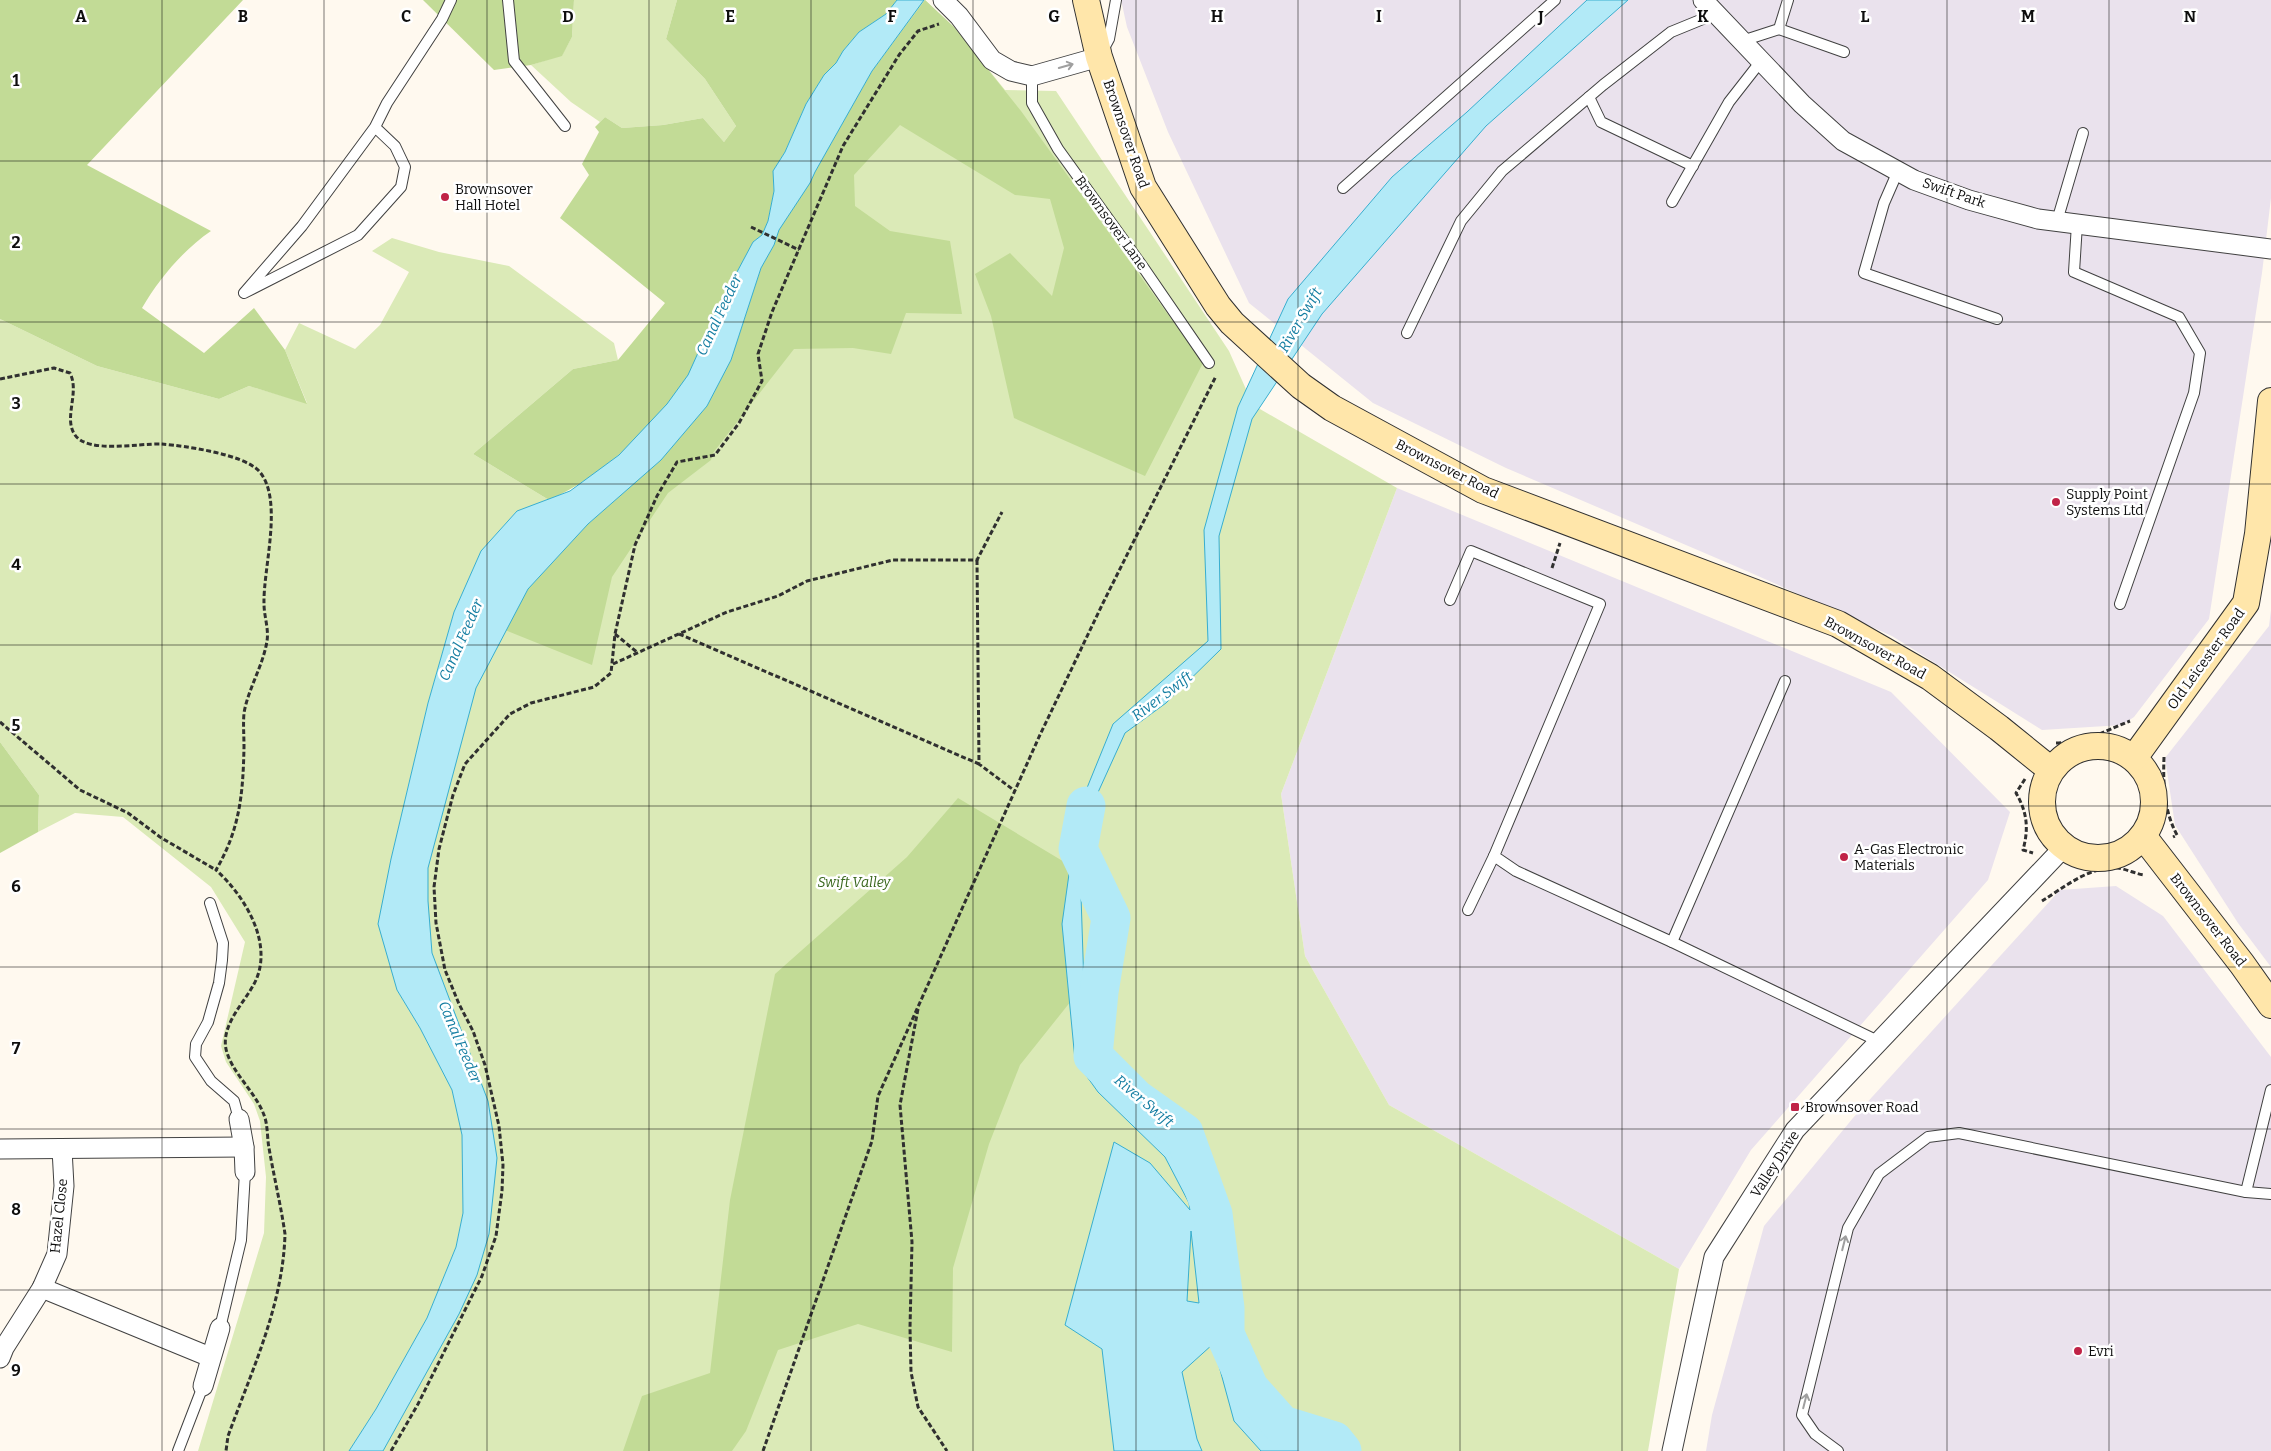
<svg xmlns="http://www.w3.org/2000/svg" width="2271" height="1451" font-family="Bitter,serif">
<style>
.industrial{fill:#eae2ed}
.green{fill:#dbeab7}
.forest{fill:#c2db96}
.water{fill:#b2eaf7;stroke:#38aecf;fill-rule:evenodd}
.lines{fill:none;stroke-linecap:round;stroke-linejoin:round}
.river{stroke:#b2eaf7;stroke-width:39}
.lane-casing{stroke:#414141;stroke-width:12}
.street-casing{stroke:#414141;stroke-width:21}
.secondary-casing{stroke:#303030;stroke-width:28}
.path{stroke:#303030;stroke-width:3;stroke-dasharray:5 2.5;stroke-linecap:butt}
.lane{stroke:#fff;stroke-width:10}
.street{stroke:#fff;stroke-width:19}
.secondary{stroke:#ffe6aa;stroke-width:26}
.oneway{stroke:#9f9f9f}
.grid{fill:none;stroke:#0e0e0e;stroke-width:1;stroke-opacity:0.55}
.poi-dot{fill:#c02347;stroke:#fff;stroke-width:2}
.labels{text-anchor:middle;dominant-baseline:central;stroke-width:5;stroke-linejoin:round;paint-order:stroke}
.street-label{font-size:14px;fill:#0e0e0e;stroke:#fff}
.poi-label{font-size:14px;fill:#0e0e0e;stroke:#fff;text-anchor:start}
.park-label{font-size:14px;font-style:italic;fill:#39671d;stroke:#fff}
.water-label{font-size:15px;font-style:italic;fill:#157ea2;stroke:#fff}
.grid-label{font-size:16px;text-anchor:middle;font-weight:bold;fill:#0e0e0e;stroke:#fff;stroke-width:5;stroke-linejoin:round;paint-order:stroke}
</style>
<rect width="100%" height="100%" fill="#fff9ef"/>
<g class="industrial">
<path d="M 1121,0 L 2271,0 L 2271,198 L 2262,273 L 2209,619 L 2134,717 L 2122,725 L 2042,730 L 1892,636 L 1749,572 L 1506,468 L 1373,403 L 1249,303 L 1168,132 L 1127,27 Z"/>
<path d="M 1397,488 L 1891,692 L 2010,812 L 1988,880 L 1751,1150 L 1679,1269 L 1389,1105 L 1305,956 L 1281,794 Z"/>
<path d="M 2271,610 L 2271,967 L 2238,923 L 2175,825 L 2165,758 L 2269,626 Z"/>
<path d="M 2116,886 L 2163,916 L 2271,1057 L 2271,1451 L 1706,1451 L 1712,1415 L 1764,1226 L 1853,1118 L 2060,890 Z"/>
</g>
<g class="green">
<path d="M 574,0 L 677,0 L 666,39 L 705,79 L 736,126 L 724,142 L 703,118 L 663,125 L 622,128 L 605,117 L 600,122 L 571,102 L 531,65 L 562,55 L 572,37 Z"/>
<path d="M 919,0 L 925,0 L 954,27 L 1005,90 L 1056,91 L 1229,351 L 1253,405 L 1397,488 L 1281,794 L 1305,956 L 1389,1105 L 1679,1269 L 1648,1451 L 367,1451 L 459,1275 L 480,1155 L 411,959 L 455,680 L 762,247 Z"/>
<path d="M 392,238 L 439,252 L 509,266 L 614,343 L 618,360 L 573,369 L 473,454 L 549,500 L 517,511 L 481,551 L 454,612 L 428,703 L 391,859 L 386,887 L 397,990 L 420,1028 L 452,1090 L 462,1135 L 463,1213 L 456,1247 L 427,1318 L 376,1409 L 349,1451 L 198,1451 L 264,1233 L 266,1177 L 260,1121 L 254,1104 L 226,1062 L 221,1046 L 245,942 L 211,887 L 123,817 L 75,813 L 38,832 L 39,795 L 0,742 L 0,319 L 97,366 L 219,399 L 249,386 L 307,403 L 285,350 L 299,323 L 355,349 L 380,325 L 409,272 L 372,251 Z"/>
</g>
<g class="forest">
<path d="M 0,0 L 243,0 L 87,165 L 211,231 C 183,250 159,279 142,308 L 204,353 L 254,308 L 285,350 L 307,404 L 249,386 L 219,399 L 97,366 L 0,319 Z"/>
<path d="M 423,0 L 574,0 L 572,37 L 562,56 L 531,65 L 494,70 Z"/>
<path d="M 677,0 L 897,0 L 886,14 L 859,32 L 843,51 L 836,63 L 824,75 L 806,104 L 785,152 L 773,171 L 774,191 L 768,221 L 762,235 L 753,242 C 742,264 729,285 719,307 C 709,329 701,356 687,377 C 655,426 603,476 549,500 L 473,454 L 573,369 L 618,360 L 665,303 L 560,218 L 589,175 L 582,164 L 599,132 L 595,127 L 605,117 L 622,128 L 663,125 L 703,118 L 724,142 L 736,126 L 705,79 L 666,39 Z"/>
<path d="M 925,0 L 954,27 L 1021,111 L 1203,363 L 1145,476 L 1014,418 L 991,316 L 975,274 L 1010,253 L 1052,296 L 1064,248 L 1050,199 L 1015,195 L 900,125 L 854,175 L 855,206 L 890,231 L 950,241 L 962,314 L 906,313 L 891,354 L 853,348 L 794,349 L 713,453 L 711,460 L 668,493 L 612,577 L 592,665 L 505,630 L 528,589 L 588,524 L 661,460 L 707,406 L 731,360 L 761,268 L 774,245 L 779,230 L 810,183 L 815,172 L 872,71 Z"/>
<path d="M 0,742 L 39,795 L 38,832 L 0,853 Z"/>
<path d="M 958,798 L 1071,866 L 1079,991 L 1020,1065 L 989,1144 L 953,1268 L 952,1352 L 858,1324 L 778,1350 L 746,1431 L 732,1451 L 623,1451 L 642,1396 L 710,1373 L 730,1200 L 775,974 L 907,857 Z"/>
</g>
<g class="water">
<path d="M 897,0 L 924,0 L 872,71 L 815,172 L 810,183 L 779,230 L 774,245 L 761,268 L 731,360 L 707,406 L 661,460 L 588,524 L 528,589 L 476,688 L 428,868 L 428,901 L 432,953 L 488,1101 L 497,1158 L 489,1234 L 477,1275 L 459,1314 L 383,1451 L 349,1451 L 376,1409 L 427,1318 L 456,1247 L 463,1213 L 462,1135 L 452,1090 L 420,1028 L 397,990 L 378,924 L 391,859 L 428,703 L 454,612 L 481,551 L 517,511 L 570,491 L 619,455 L 667,404 L 688,375 L 721,302 L 753,242 L 762,235 L 768,221 L 774,191 L 773,171 L 785,152 L 806,104 L 824,75 L 836,63 L 843,51 L 859,32 L 886,14 Z"/>
<path d="M 1587,0 L 1628,0 L 1486,126 L 1322,314 L 1252,419 L 1219,536 L 1221,649 L 1166,703 L 1125,733 L 1095,799 L 1080,865 L 1086,1047 L 1099,1068 L 1178,1147 L 1205,1206 L 1217,1306 L 1225,1308 L 1225,1334 L 1219,1339 L 1243,1407 L 1272,1438 L 1308,1451 L 1261,1451 L 1234,1421 L 1213,1344 L 1182,1372 L 1197,1439 L 1202,1451 L 1114,1451 L 1102,1349 L 1065,1325 L 1114,1142 L 1150,1163 L 1190,1210 L 1189,1203 L 1165,1157 L 1098,1092 L 1075,1060 L 1062,924 L 1078,810 L 1113,724 L 1208,641 L 1204,530 L 1238,407 L 1288,299 L 1392,177 L 1467,112 ZM 1191,1231 L 1199,1303 L 1187,1301 Z"/>
</g>
<g class="lines">
<path class="river" d="M 1086,806 L 1078,849 L 1111,918 L 1099,992 L 1093,1056 L 1136,1099 L 1184,1133 L 1213,1214 L 1225,1308 L 1225,1334 L 1249,1388 L 1282,1425 L 1334,1441 L 1342,1451"/>
<g class="lane-casing">
<g id="lane">
<path d="M 508,0 L 514,61 L 565,126"/>
<path d="M 1779,29 L 1844,52"/>
<path d="M 1742,41 L 1779,29 L 1788,0"/>
<path d="M 1102,52 L 1109,39 L 1116,0"/>
<path d="M 1032,76 L 1032,103 L 1058,149 L 1143,267 L 1209,363"/>
<path d="M 1589,97 L 1601,122 L 1693,166"/>
<path d="M 375,127 L 395,146 L 405,167 L 401,187 L 358,235 L 244,293 L 302,226 L 375,127 L 387,103 L 442,19 L 451,0"/>
<path d="M 1898,171 L 1884,203 L 1864,273 L 1997,319"/>
<path d="M 1343,188 L 1555,0"/>
<path d="M 1672,202 L 1729,102 L 1761,61"/>
<path d="M 2057,221 L 2083,133"/>
<path d="M 2077,224 L 2074,272 L 2179,317 L 2200,353 L 2194,393 L 2120,604"/>
<path d="M 1407,333 L 1461,221 L 1502,171 L 1603,85 L 1671,32 L 1715,14"/>
<path d="M 1450,600 L 1471,551 L 1600,604 L 1494,856 L 1516,871 L 1672,942 L 1880,1042"/>
<path d="M 210,903 L 223,943 L 222,960 L 219,983 L 208,1022 L 196,1044 L 195,1057 L 211,1081 L 234,1101 L 239,1119"/>
<path d="M 1468,910 L 1494,856"/>
<path d="M 1672,942 L 1785,681"/>
<path d="M 2246,1192 L 2271,1090"/>
<path d="M 220,1328 L 241,1240 L 245,1172"/>
<path d="M 178,1451 L 203,1386"/>
<path d="M 1838,1451 L 1815,1434 L 1802,1415 L 1848,1228 L 1879,1174 L 1928,1137 L 1959,1133 L 2246,1192 L 2271,1194"/>
</g>
</g>
<g class="street-casing">
<g id="street">
<path d="M 943,0 L 959,16 L 992,60 L 1011,71 L 1032,76 L 1099,57"/>
<path d="M 1703,0 L 1802,104 L 1843,141 L 1914,180 L 1969,200 L 2038,219 L 2271,249"/>
<path d="M 239,1119 L 244,1147 L 245,1172"/>
<path d="M 0,1149 L 244,1147"/>
<path d="M 42,1288 L 210,1357"/>
<path d="M 0,1358 L 4,1348 L 42,1288 L 57,1254 L 64,1186 L 62,1149"/>
<path d="M 203,1386 L 220,1328"/>
<path d="M 1672,1451 L 1714,1257 L 1795,1130 L 2064,847"/>
</g>
</g>
<g class="secondary-casing">
<g id="secondary">
<path d="M 1086,0 L 1099,57 L 1143,187 L 1218,306 L 1232,323 L 1301,386 L 1332,408 L 1483,490 L 1838,624 L 1930,677 L 1999,728 L 2051,770"/>
<circle cx="2098" cy="802" r="56"/>
<path d="M 2134,758 L 2246,603 L 2258,534 L 2271,401"/>
<path d="M 2143,836 L 2242,964 L 2271,1005"/>
</g>
</g>
<g class="path">
<path d="M 751,227 L 799,250"/>
<path d="M 0,379 L 54,368 L 70,373 C 80,393 63,418 75,435 C 88,454 140,443 162,444 C 185,446 243,454 259,471 C 284,499 263,568 264,604 C 264,616 269,629 267,641 C 263,666 248,689 244,713 C 243,725 244,735 244,747 C 243,794 240,829 216,870 C 245,896 275,945 254,984 C 244,1003 221,1025 226,1049 C 231,1072 255,1091 264,1115 C 268,1125 267,1138 269,1148 C 274,1177 281,1206 285,1234 C 283,1305 252,1370 228,1436 L 226,1451"/>
<path d="M 977,560 L 979,764 L 1015,791"/>
<path d="M 1552,568 L 1560,543"/>
<path d="M 615,634 L 638,653"/>
<path d="M 679,634 L 979,764"/>
<path d="M 613,664 L 727,612 L 778,596 L 807,581 L 893,560 L 977,560 L 1002,512"/>
<path d="M 0,722 L 80,790 L 128,813 L 160,837 L 216,870"/>
<path d="M 2056,743 C 2088,742 2102,732 2130,721"/>
<path d="M 2164,757 C 2163,784 2164,811 2177,835 L 2173,837"/>
<path d="M 2025,779 L 2016,793 C 2027,812 2029,828 2023,850 L 2033,853"/>
<path d="M 2042,901 C 2063,888 2091,865 2118,868 C 2126,869 2136,874 2144,875"/>
<path d="M 918,1009 L 900,1105 L 912,1242 L 910,1328 L 911,1372 L 918,1407 L 947,1451"/>
<path d="M 391,1451 L 418,1404 L 482,1276 L 496,1236 L 502,1191 L 503,1165 L 499,1126 L 485,1065 L 473,1031 L 459,1004 L 445,970 L 436,923 L 434,887 L 439,849 L 453,795 L 465,764 L 510,714 L 531,703 L 594,687 L 611,673 L 615,634 L 635,545 L 657,496 L 677,462 L 715,455 L 739,423 L 762,381 L 758,354 L 772,312 L 843,146 L 899,55 L 918,31 L 939,24"/>
<path d="M 763,1451 L 872,1141 L 878,1096 L 1039,737 L 1103,603 L 1216,376"/>
</g>
<use href="#lane" class="lane"/>
<use href="#street" class="street"/>
<use href="#secondary" class="secondary"/>
</g>
<defs><path id="oneway-shaft" d="M-6 0H5M1.5-3L5.5 0L1.5 3" fill="none" stroke-width="1.6" stroke-linecap="round" stroke-linejoin="round" transform="scale(1.25)"/></defs>
<g class="oneway">
<use href="#oneway-shaft" transform="translate(1066 66) rotate(-16)"/>
<use href="#oneway-shaft" transform="translate(1844 1243) rotate(-76)"/>
<use href="#oneway-shaft" transform="translate(1805 1401) rotate(-76)"/>
</g>
<path class="grid" d="M 162,0 L 162,1451M 324,0 L 324,1451M 487,0 L 487,1451M 649,0 L 649,1451M 811,0 L 811,1451M 973,0 L 973,1451M 1136,0 L 1136,1451M 1298,0 L 1298,1451M 1460,0 L 1460,1451M 1622,0 L 1622,1451M 1784,0 L 1784,1451M 1947,0 L 1947,1451M 2109,0 L 2109,1451M 0,161 L 2271,161M 0,322 L 2271,322M 0,484 L 2271,484M 0,645 L 2271,645M 0,806 L 2271,806M 0,967 L 2271,967M 0,1129 L 2271,1129M 0,1290 L 2271,1290"/>
<g class="poi-dot">
<circle cx="445" cy="197" r="5"/>
<circle cx="2056" cy="502" r="5"/>
<circle cx="1844" cy="857" r="5"/>
<rect x="1790" y="1102" width="10" height="10" rx="2.5"/>
<circle cx="2078" cy="1351" r="5"/>
</g>
<g class="labels">
<g class="street-label">
<text transform="translate(1126 134) rotate(71)">Brownsover Road</text>
<text transform="translate(1954 193) rotate(19)">Swift Park</text>
<text transform="translate(1111 223) rotate(54)">Brownsover Lane</text>
<text transform="translate(1447 469) rotate(27)">Brownsover Road</text>
<text transform="translate(1875 648) rotate(29)">Brownsover Road</text>
<text transform="translate(2206 659) rotate(-54)">Old Leicester Road</text>
<text transform="translate(2208 920) rotate(52)">Brownsover Road</text>
<text transform="translate(1775 1164) rotate(-57)">Valley Drive</text>
<text transform="translate(59 1216) rotate(-84)">Hazel Close</text>
</g>
<g class="poi-label">
<text x="455" y="189">Brownsover<tspan x="455" dy="16">Hall Hotel</tspan></text>
<text x="2066" y="494">Supply Point<tspan x="2066" dy="16">Systems Ltd</tspan></text>
<text x="1854" y="849">A-Gas Electronic<tspan x="1854" dy="16">Materials</tspan></text>
<text x="1805" y="1107">Brownsover Road</text>
<text x="2088" y="1351">Evri</text>
</g>
<g class="park-label">
<text x="854" y="882">Swift Valley</text>
</g>
<g class="water-label">
<text transform="translate(719 315) rotate(-65)">Canal Feeder</text>
<text transform="translate(1300 320) rotate(-60)">River Swift</text>
<text transform="translate(461 640) rotate(-66)">Canal Feeder</text>
<text transform="translate(1162 696) rotate(-37)">River Swift</text>
<text transform="translate(460 1042) rotate(67)">Canal Feeder</text>
<text transform="translate(1144 1101) rotate(40)">River Swift</text>
</g>
</g>
<g class="grid-label">
<text x="81" y="22">A</text>
<text x="243" y="22">B</text>
<text x="406" y="22">C</text>
<text x="568" y="22">D</text>
<text x="730" y="22">E</text>
<text x="892" y="22">F</text>
<text x="1054" y="22">G</text>
<text x="1217" y="22">H</text>
<text x="1379" y="22">I</text>
<text x="1541" y="22">J</text>
<text x="1703" y="22">K</text>
<text x="1865" y="22">L</text>
<text x="2028" y="22">M</text>
<text x="2190" y="22">N</text>
<text x="16" y="86">1</text>
<text x="16" y="248">2</text>
<text x="16" y="409">3</text>
<text x="16" y="570">4</text>
<text x="16" y="731">5</text>
<text x="16" y="892">6</text>
<text x="16" y="1054">7</text>
<text x="16" y="1215">8</text>
<text x="16" y="1376">9</text>
</g>
</svg>
